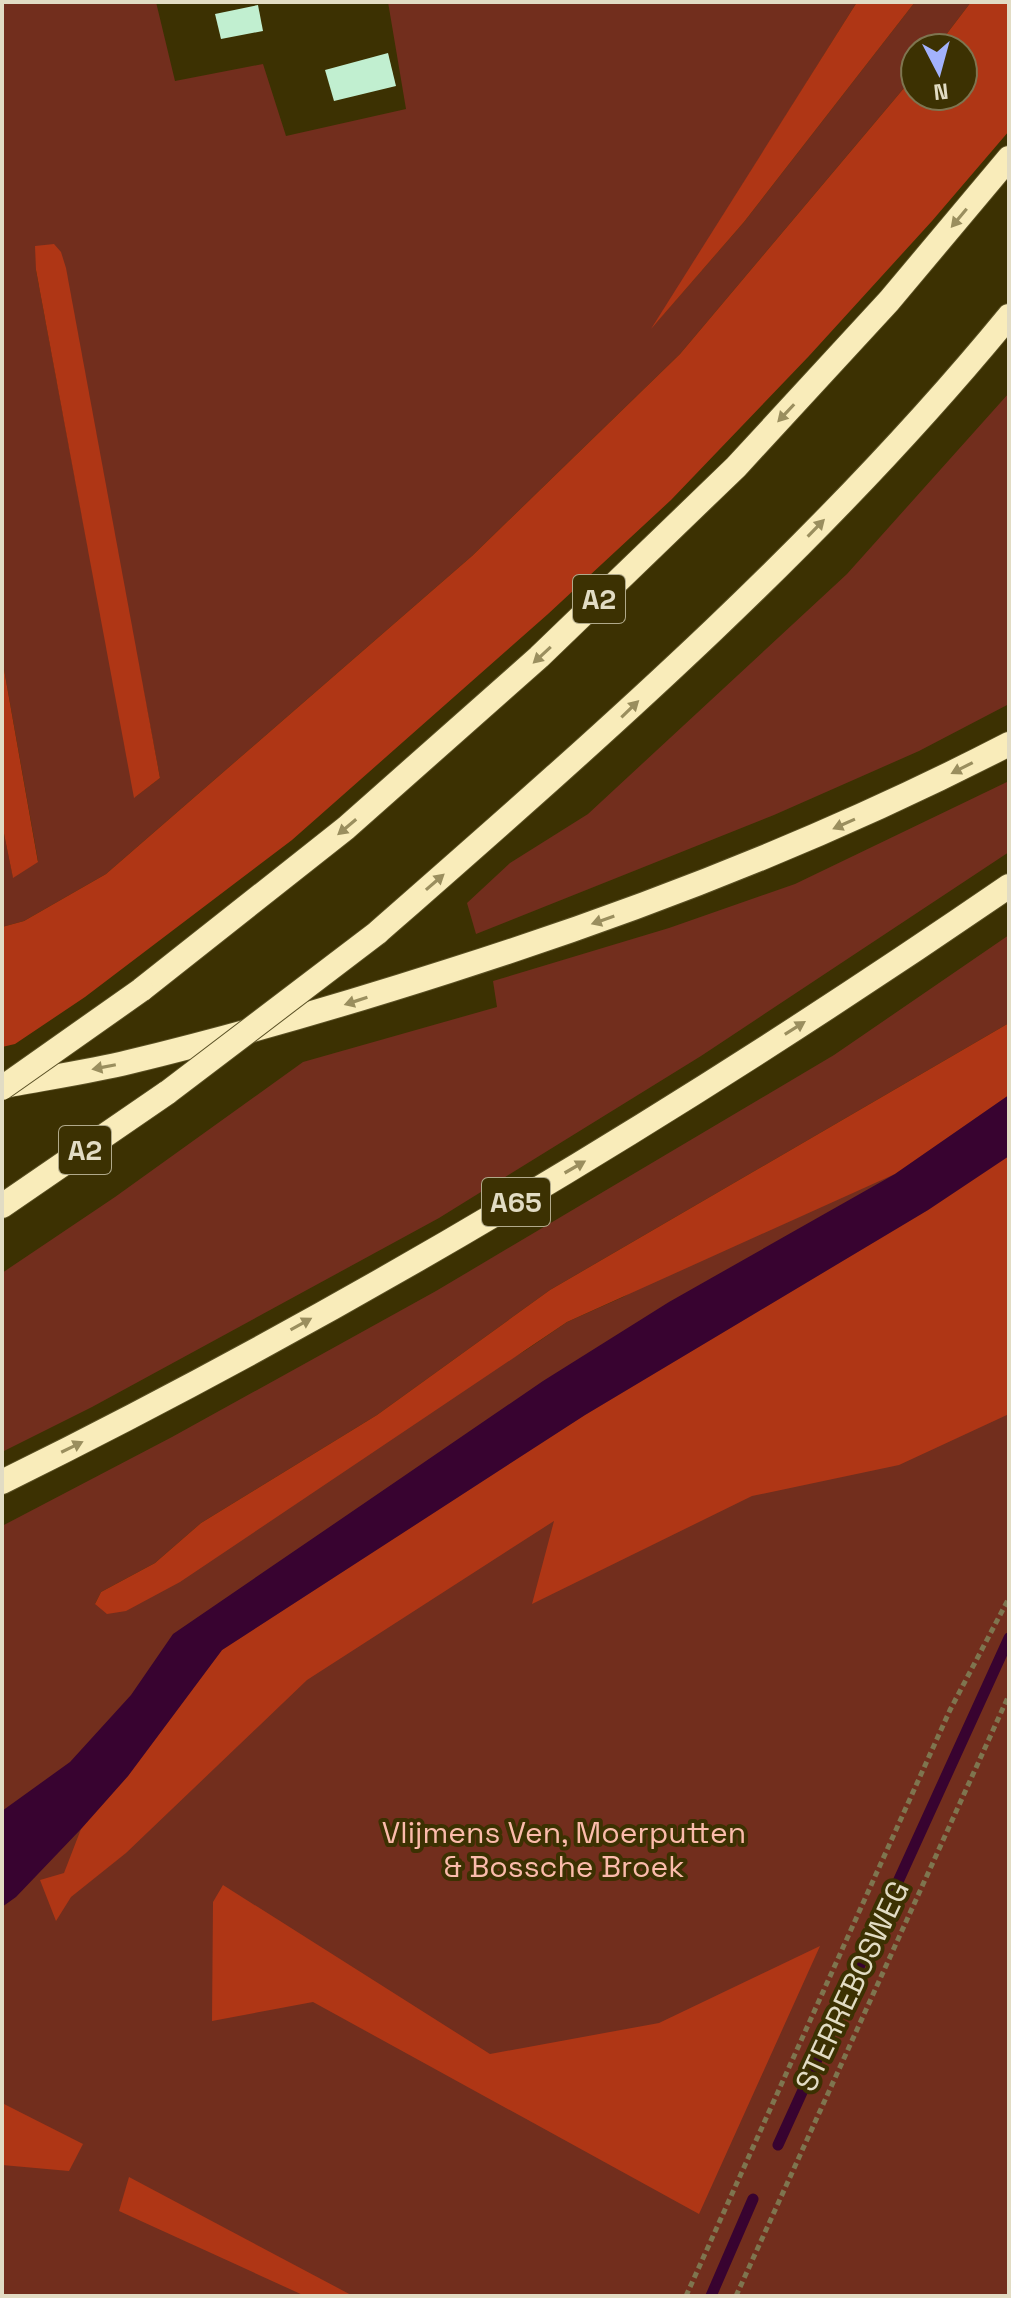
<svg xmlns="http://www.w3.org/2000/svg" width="1011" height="2298" font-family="'Space Grotesk',sans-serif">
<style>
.green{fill:#722e1d;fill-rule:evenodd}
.forest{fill:#af3615}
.water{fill:#380330}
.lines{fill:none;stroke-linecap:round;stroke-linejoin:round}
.stream{stroke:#380330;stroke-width:11}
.building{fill:#c1efd0}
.highway-casing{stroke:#5a5025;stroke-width:26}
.path{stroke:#7e754f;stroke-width:5;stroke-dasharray:6 4;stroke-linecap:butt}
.highway{stroke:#f9ecba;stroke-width:24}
.highway-bridge-casing{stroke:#5a5025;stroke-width:26;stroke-linecap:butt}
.highway-bridge{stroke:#f9ecba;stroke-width:24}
.oneway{fill:#9a8e5e}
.labels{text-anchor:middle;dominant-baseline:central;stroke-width:8;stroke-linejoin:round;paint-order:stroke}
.shield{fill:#3c3102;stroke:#b0a98a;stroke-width:2}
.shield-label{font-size:28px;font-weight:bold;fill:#e2dcc4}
.park-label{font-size:30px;fill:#fbbbab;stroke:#3c3102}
.street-label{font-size:30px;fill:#e2dcc4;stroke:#3c3102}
</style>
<rect width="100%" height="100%" fill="#3c3102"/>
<g class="green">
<path d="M 2,2 L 156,2 L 175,81 L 263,64 L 286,136 L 406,109 L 388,2 L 857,2 L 656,323 L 744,222 L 915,2 L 971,2 L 936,48 L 915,48 L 915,75 L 680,354 L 472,556 L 106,874 L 24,921 L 2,927 L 2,824 L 13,877 L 38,861 L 2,658 ZM 36,246 L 116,547 L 160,778 L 135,797 L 36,270 Z"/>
<path d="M 1009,393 L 1009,704 L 919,751 L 774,815 L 476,934 L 467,903 L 510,863 L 588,814 L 847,574 Z"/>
<path d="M 1009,781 L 1009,852 L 701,1056 L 439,1218 L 92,1407 L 2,1452 L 2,1273 L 115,1197 L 303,1062 L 497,1007 L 493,981 L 669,928 L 795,884 Z"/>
<path d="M 1009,935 L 1009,1023 L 550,1290 L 377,1415 L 201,1523 L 155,1563 L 101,1592 L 95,1604 L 526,1350 L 567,1322 L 623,1297 L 1009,1064 L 1009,2296 L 2,2296 L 2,1526 L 172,1437 L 436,1291 L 834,1055 Z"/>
</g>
<g class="forest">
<path d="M 857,2 L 915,2 L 744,222 L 651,329 Z"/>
<path d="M 971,2 L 1009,2 L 1009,131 L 932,221 L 809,356 L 671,500 L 548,614 L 292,840 L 85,997 L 15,1044 L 2,1047 L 2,927 L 24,921 L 106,874 L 472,556 L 680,354 L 915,75 L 915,96 L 963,96 L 963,48 L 936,48 Z"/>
<path d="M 54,244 L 61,252 L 66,268 L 160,778 L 134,798 L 36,270 L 35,246 Z"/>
<path d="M 2,658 L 38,862 L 13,878 L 2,824 Z"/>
<path d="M 1009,1023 L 1009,1095 L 895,1174 L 567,1322 L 180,1582 L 126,1611 L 107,1614 L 95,1604 L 101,1592 L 155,1563 L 201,1523 L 377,1415 L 550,1290 Z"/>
<path d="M 1009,1156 L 1009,1414 L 899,1465 L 752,1496 L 532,1604 L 554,1521 L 307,1680 L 126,1853 L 71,1897 L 56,1921 L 40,1880 L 64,1873 L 81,1829 L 128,1776 L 222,1650 L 585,1415 L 928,1210 Z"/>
<path d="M 223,1885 L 490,2054 L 659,2023 L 820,1946 L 699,2214 L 313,2002 L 212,2021 L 213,1902 Z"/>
<path d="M 2,2103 L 83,2144 L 69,2171 L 2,2165 Z"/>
<path d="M 129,2177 L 353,2296 L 305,2296 L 119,2211 Z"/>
</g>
<path class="water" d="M 1009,1095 L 1009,1156 L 928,1210 L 585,1415 L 222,1650 L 128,1776 L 81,1829 L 16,1897 L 2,1907 L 2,1811 L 70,1762 L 131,1695 L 173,1634 L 543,1381 L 669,1302 L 895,1174 Z"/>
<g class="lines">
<g class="stream">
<path d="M 778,2145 L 1009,1638"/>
<path d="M 711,2296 L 753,2199"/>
</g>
</g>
<g class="building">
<path d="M 258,5 L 263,31 L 221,39 L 215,14 Z"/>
<path d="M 388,53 L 396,86 L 334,101 L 325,70 Z"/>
</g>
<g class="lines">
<g class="highway-casing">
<g id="highway">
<path d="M 377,933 C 598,739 822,544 1009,316"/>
<path d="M 141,990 L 346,828 L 539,657 L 736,467 L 889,301 L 1009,158"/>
<path d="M 4,1086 C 45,1078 88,1072 129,1062 C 237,1036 343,1005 449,971 C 642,910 829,837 1009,744"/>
<path d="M 2,1206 L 168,1092"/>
<path d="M 2,1482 C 352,1309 687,1107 1009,886"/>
</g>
</g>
<g class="path">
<path d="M 686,2296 L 950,1710 L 1009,1598"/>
<path d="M 736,2296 L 1009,1695"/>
</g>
<use href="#highway" class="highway"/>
<g class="highway-bridge-casing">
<g id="highway-bridge">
<path d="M 2,1088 L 141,990"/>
<path d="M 168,1092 L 377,933"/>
</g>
</g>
<use href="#highway-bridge" class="highway-bridge"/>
</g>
<defs><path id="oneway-solid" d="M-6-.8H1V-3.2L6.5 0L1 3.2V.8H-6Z" transform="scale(2)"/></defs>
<g class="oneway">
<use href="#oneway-solid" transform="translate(959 218) rotate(130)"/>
<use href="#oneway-solid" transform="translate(786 413) rotate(133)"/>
<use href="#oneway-solid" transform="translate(816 528) rotate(-46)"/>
<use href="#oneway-solid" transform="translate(542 655) rotate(137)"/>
<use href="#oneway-solid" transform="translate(630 709) rotate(-44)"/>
<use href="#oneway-solid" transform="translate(962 768) rotate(153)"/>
<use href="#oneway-solid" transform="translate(844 824) rotate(156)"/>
<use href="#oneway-solid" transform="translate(347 827) rotate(140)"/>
<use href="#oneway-solid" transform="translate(435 882) rotate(-41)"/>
<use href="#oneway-solid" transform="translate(603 920) rotate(161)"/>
<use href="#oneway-solid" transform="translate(356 1001) rotate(162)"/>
<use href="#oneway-solid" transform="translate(795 1028) rotate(-32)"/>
<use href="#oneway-solid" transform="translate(104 1067) rotate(169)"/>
<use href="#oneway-solid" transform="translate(575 1167) rotate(-30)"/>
<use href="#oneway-solid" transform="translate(301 1324) rotate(-29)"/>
<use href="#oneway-solid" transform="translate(72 1447) rotate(-26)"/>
</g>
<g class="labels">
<g class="shield">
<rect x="573" y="575" width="52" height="48" rx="6"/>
<rect x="59" y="1126" width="52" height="48" rx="6"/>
<rect x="482" y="1178" width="68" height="48" rx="6"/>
</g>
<g class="shield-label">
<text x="599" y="599">A2</text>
<text x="85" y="1150">A2</text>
<text x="516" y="1202">A65</text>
</g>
<g class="park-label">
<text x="564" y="1832">Vlijmens Ven, Moerputten<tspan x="564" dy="34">&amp; Bossche Broek</tspan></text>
</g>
<g class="street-label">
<text transform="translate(852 1986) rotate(-65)">STERREBOSWEG</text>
</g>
</g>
<rect width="1011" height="2298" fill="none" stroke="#e2dcc4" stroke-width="8"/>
<g transform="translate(939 72) rotate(174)"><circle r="38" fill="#3c3102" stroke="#7e7550" stroke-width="2"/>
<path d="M0-6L14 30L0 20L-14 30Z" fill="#a3b2fd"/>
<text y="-12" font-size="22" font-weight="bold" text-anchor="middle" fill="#e2dcc4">N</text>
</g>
</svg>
